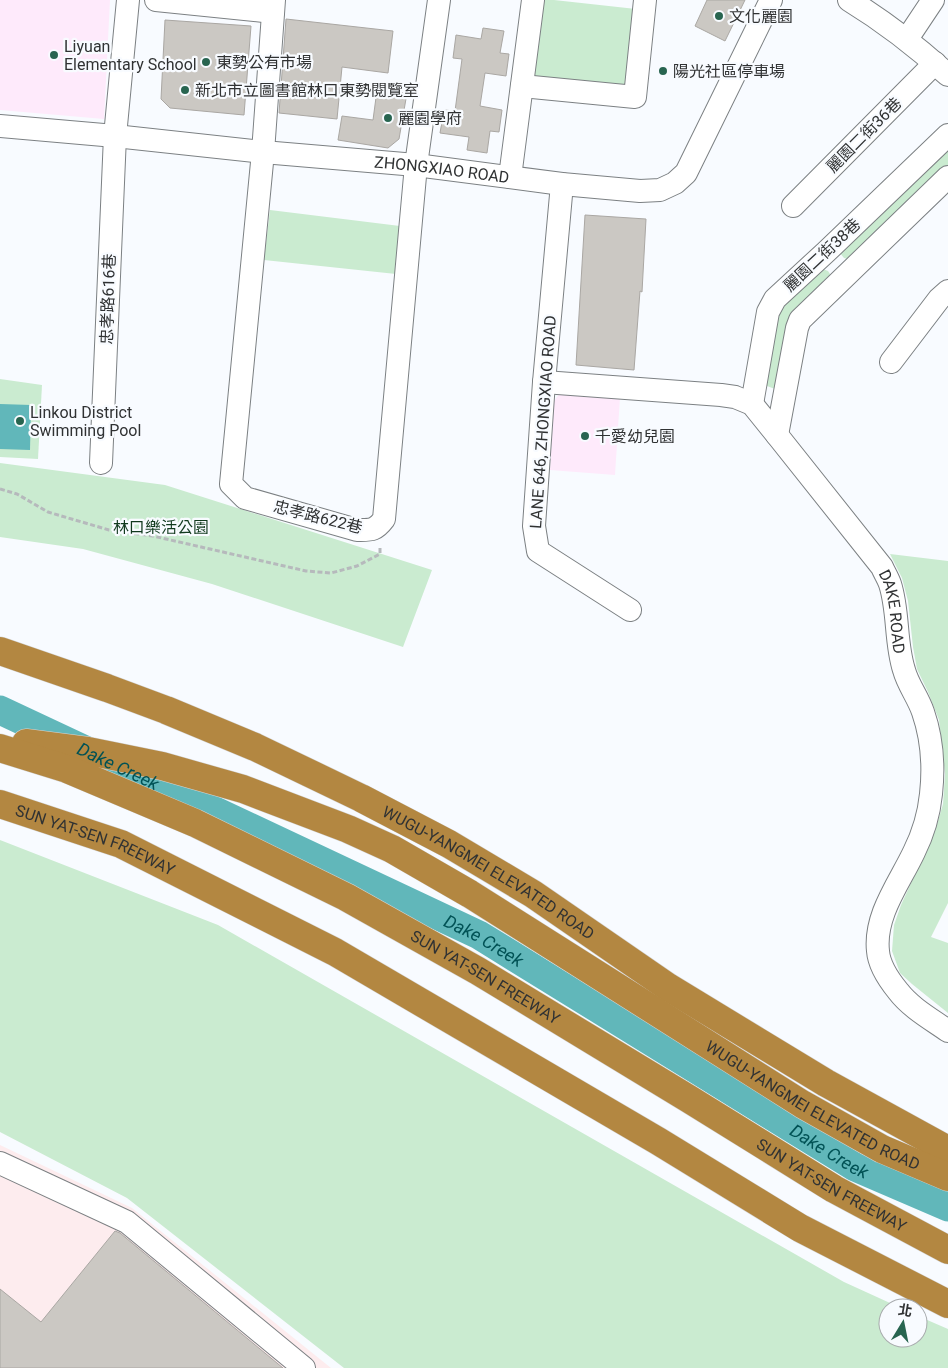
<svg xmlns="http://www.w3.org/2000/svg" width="948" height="1368" font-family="Roboto,'Noto Sans TC',sans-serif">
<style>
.industrial{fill:#fdecee}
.education{fill:#feeafb}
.green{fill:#caebd0}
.water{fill:#61b7ba}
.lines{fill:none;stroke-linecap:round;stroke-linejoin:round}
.river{stroke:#61b7ba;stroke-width:29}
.building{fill:#cbc8c3;stroke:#aaa7a3}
.minor-casing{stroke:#7c8083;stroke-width:24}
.highway-casing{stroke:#d6d6d6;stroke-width:29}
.path{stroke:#b6b9bc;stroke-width:3;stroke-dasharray:5 2.5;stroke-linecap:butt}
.minor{stroke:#fff;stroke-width:22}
.highway{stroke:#b38741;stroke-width:28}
.poi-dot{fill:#286550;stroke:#f8fbff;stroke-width:2}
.labels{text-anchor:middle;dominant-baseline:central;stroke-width:4.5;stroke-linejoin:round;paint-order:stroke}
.poi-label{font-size:16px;fill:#303233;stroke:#f8fbff;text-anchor:start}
.street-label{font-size:16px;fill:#303233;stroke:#f8fbff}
.park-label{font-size:16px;fill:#113a1e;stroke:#f8fbff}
.water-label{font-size:18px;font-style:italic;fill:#015255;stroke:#f8fbff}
</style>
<rect width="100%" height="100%" fill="#f8fbff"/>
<path class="industrial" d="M 0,1145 L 132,1208 L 331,1368 L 0,1368 Z"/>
<g class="education">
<path d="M 0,0 L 110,0 L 104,119 L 0,110 Z"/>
<path d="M 561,392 L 620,397 L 615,475 L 550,470 L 554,401 Z"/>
</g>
<g class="green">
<path d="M 543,0 L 554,0 L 636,9 L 627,91 L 534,81 Z"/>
<path d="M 948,138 L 948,165 L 851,260 L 844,258 L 840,253 Z"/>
<path d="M 270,210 L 400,226 L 396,274 L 264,260 Z"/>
<path d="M 823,269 L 828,271 L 830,274 L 829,283 L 775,389 L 767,386 L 763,378 L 773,315 Z"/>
<path d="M 0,379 L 42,385 L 38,459 L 0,457 Z"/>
<path d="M 0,463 L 165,485 L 432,570 L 403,647 L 212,584 L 83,549 L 0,537 Z"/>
<path d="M 890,554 L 948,561 L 948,903 L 931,937 L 948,943 L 948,1013 L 912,984 L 900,973 L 892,951 L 894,925 L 901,905 L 935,831 L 943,804 L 945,774 L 939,720 L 928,692 L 917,669 L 913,647 L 908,601 L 902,578 Z"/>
<path d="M 0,840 L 218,925 L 844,1282 L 901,1308 L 888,1308 L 888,1338 L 918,1338 L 918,1316 L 948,1329 L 948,1368 L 344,1368 L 127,1198 L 0,1132 Z"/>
</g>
<path class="water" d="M 0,404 L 31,405 L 30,450 L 0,449 Z"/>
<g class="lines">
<path class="river" id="s1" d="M 0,710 L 479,935 L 855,1167 L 948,1207"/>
</g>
<g class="building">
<path d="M 707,0 L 745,0 L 725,41 L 695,26 Z"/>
<path d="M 286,19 L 393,31 L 388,73 L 342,67 L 337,119 L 279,113 Z"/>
<path d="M 165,20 L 251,26 L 244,115 L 170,108 L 161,99 Z"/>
<path d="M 483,28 L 504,31 L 500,53 L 509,54 L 506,76 L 485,73 L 480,106 L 502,110 L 499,132 L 490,131 L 487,153 L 467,150 L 469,137 L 440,133 L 444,110 L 455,111 L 462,59 L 453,58 L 456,35 L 481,39 Z"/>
<path d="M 377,90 L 407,93 L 399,139 L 388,148 L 338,140 L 342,116 L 373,120 Z"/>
<path d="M 585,215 L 646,219 L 642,292 L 640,291 L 634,370 L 576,365 Z"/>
<path d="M 115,1231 L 120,1233 L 283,1368 L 0,1368 L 0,1289 L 41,1322 Z"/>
</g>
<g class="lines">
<g class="minor-casing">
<g id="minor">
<path d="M 156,0 L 273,12"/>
<path d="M 274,0 L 263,152 L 231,484 L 245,498 L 357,530 C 371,530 375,531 384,519 L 416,165 L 439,0"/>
<path d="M 849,0 C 885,22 916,46 948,75"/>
<path d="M 907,39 L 933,0"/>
<path d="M 522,86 L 635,97 L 645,0"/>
<path id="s2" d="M 0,126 L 115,136 L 263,152 L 416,165 L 562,184 L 640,191 L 660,190 L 675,183 L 686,173 L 771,0"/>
<path d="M 510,177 L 533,0"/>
<path d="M 562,184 L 544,382 L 534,526 L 538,551 L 630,610"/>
<path d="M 793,206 L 935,63"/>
<path d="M 891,362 L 939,299 L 948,291"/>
<path id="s3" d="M 544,382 L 721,395 L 735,397 L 752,404 L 777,435 L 882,567 C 884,572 888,578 890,584 C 899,612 895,642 904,670 C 908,685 918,697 923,712 C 932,738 934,767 931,794 C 929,814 923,834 914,852 C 900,882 874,915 878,951 C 879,965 889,980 898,991 C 911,1008 931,1019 948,1031"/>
<path d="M 752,404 L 768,312 L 775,299 L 826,252 L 948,135"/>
<path d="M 777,435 L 797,328 L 800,320 L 948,177"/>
<path d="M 101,463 L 115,136 L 128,0"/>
<path d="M 0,1163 L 127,1222 L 304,1368"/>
</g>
</g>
<g class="highway-casing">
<g id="highway">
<path id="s4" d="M 0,651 L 107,688 L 166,710 L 255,747 L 361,798 L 449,844 L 533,894 L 668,987 L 826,1083 L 948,1150"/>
<path id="s5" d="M 26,743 L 88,751 L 162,766 L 243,789 L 348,829 L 392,849 L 470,894 L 802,1104 L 882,1149 L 948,1177"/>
<path id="s6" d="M 0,748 L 67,769 L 195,823 L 346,897 L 478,971 L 689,1099 L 834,1189 L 948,1250"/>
<path id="s7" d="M 0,804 L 121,844 L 335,952 L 658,1141 L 800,1228 L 948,1304"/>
</g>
</g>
<path class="path" d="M 0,489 L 17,494 L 48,512 L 109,530 L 153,536 L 306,571 L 331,573 L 357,566 L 380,554 L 380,546"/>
<use href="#minor" class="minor"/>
<use href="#highway" class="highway"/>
</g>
<g class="poi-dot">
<circle cx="719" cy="16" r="5"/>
<circle cx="54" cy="55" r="5"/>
<circle cx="206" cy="62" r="5"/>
<circle cx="663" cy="71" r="5"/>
<circle cx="185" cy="90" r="5"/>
<circle cx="388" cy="118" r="5"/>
<circle cx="20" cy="421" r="5"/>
<circle cx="585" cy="436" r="5"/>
</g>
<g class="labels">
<g class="poi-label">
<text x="729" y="16">文化麗園</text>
<text x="64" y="46">Liyuan<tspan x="64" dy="18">Elementary School</tspan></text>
<text x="216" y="62">東勢公有市場</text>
<text x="673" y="71">陽光社區停車場</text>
<text x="195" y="90">新北市立圖書館林口東勢閱覽室</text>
<text x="398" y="118">麗園學府</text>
<text x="30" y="412">Linkou District<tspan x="30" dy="18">Swimming Pool</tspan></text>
<text x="595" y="436">千愛幼兒園</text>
</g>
<g class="street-label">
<text transform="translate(864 135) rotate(-45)">麗園二街36巷</text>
<text stroke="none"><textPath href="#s2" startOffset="444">ZHONGXIAO ROAD</textPath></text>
<text transform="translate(822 255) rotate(-43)">麗園二街38巷</text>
<text transform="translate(108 299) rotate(-88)">忠孝路616巷</text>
<text transform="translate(543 422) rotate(-86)">LANE 646, ZHONGXIAO ROAD</text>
<text transform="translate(318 517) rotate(14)">忠孝路622巷</text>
<text stroke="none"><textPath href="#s3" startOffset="465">DAKE ROAD</textPath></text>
<text stroke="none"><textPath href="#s7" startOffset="102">SUN YAT-SEN FREEWAY</textPath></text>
<text stroke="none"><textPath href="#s4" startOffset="538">WUGU-YANGMEI ELEVATED ROAD</textPath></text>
<text stroke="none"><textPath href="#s6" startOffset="538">SUN YAT-SEN FREEWAY</textPath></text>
<text stroke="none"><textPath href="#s5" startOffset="876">WUGU-YANGMEI ELEVATED ROAD</textPath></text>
<text stroke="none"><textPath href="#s6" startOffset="942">SUN YAT-SEN FREEWAY</textPath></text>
</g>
<g class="park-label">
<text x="161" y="527">林口樂活公園</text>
</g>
<g class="water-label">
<text stroke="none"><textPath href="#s1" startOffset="131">Dake Creek</textPath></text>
<text stroke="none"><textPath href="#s1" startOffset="536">Dake Creek</textPath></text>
<text stroke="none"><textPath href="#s1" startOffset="941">Dake Creek</textPath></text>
</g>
</g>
<g transform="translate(903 1323) rotate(10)"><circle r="24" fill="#f8fbff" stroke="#a8abad"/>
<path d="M0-4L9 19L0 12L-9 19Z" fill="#286550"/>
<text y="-8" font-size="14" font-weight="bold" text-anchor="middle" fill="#303233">北</text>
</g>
</svg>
